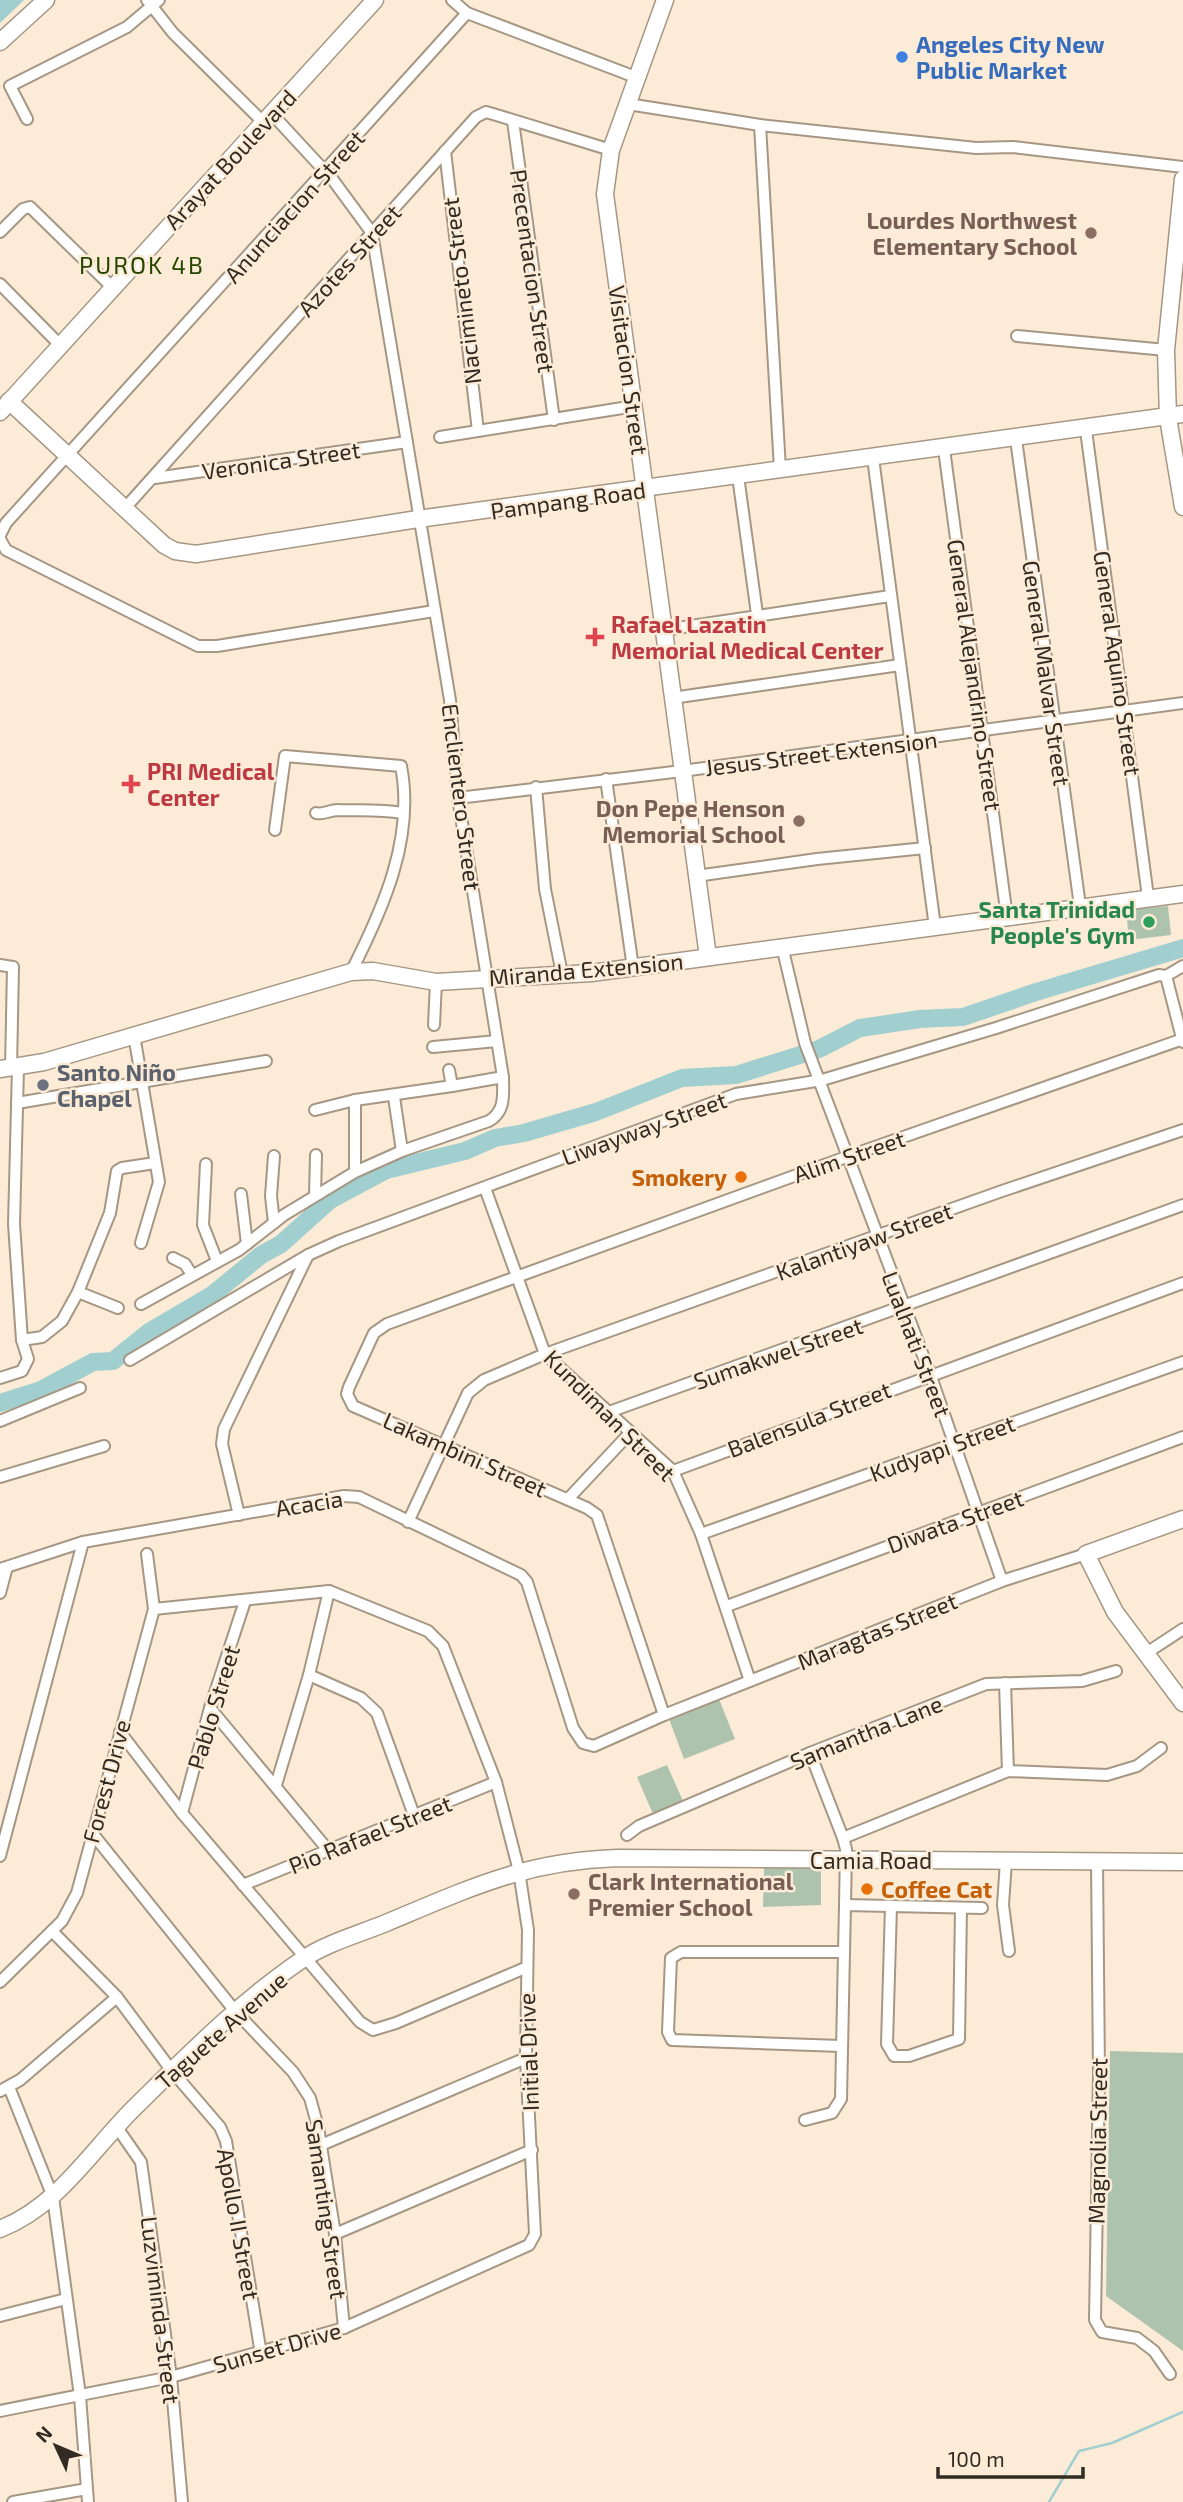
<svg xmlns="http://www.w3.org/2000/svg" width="1183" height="2502" font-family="'Exo 2',sans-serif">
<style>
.green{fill:#aec3ae}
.water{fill:#a1cecf}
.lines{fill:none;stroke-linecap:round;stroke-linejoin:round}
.stream{stroke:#a1cecf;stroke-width:2.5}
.river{stroke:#a1cecf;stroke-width:18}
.street-casing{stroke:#a59784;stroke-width:14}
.secondary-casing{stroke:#a59784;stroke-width:19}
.street{stroke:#fff;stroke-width:10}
.secondary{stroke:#fff;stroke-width:16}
.shop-dot{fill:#3f7fe0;stroke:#fcecd7;stroke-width:2.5}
.education-dot{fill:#8d6e63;stroke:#fcecd7;stroke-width:2.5}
.health-dot{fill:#e0444e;stroke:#fcecd7;stroke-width:2.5}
.leisure-dot{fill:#2e9e5b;stroke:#fcecd7;stroke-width:2.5}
.worship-dot{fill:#6b7280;stroke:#fcecd7;stroke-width:2.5}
.food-dot{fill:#e8710a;stroke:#fcecd7;stroke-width:2.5}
.labels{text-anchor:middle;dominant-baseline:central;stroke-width:5;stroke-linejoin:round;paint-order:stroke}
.shop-label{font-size:23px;font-weight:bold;fill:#366cbe;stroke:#fcecd7;text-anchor:start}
.street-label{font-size:23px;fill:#312b23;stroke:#fcecd7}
.education-label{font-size:23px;font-weight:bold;fill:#785e54;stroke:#fcecd7;text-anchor:end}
.health-label{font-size:23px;font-weight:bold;fill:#be3a42;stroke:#fcecd7;text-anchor:start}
.leisure-label{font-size:23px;font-weight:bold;fill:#27864d;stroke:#fcecd7;text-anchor:end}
.worship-label{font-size:23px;font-weight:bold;fill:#5b616d;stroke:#fcecd7;text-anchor:start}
.food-label{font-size:23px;font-weight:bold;fill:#c56008;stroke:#fcecd7;text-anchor:end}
.neighbourhood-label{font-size:24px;letter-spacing:2px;fill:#264600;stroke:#fcecd7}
</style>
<rect width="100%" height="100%" fill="#fcecd7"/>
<g class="green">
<path d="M 1168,906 L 1171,935 L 1129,940 L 1126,910 Z"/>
<path d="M 719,1699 L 735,1739 L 684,1759 L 669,1719 Z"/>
<path d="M 667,1765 L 683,1801 L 653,1814 L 637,1777 Z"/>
<path d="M 764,1867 L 821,1867 L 821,1905 L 763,1907 Z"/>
<path d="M 1110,2051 L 1183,2053 L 1183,2351 L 1106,2296 Z"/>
</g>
<path class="water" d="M 0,0 L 24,0 L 0,23 Z"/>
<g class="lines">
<path class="stream" d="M 1049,2502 L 1079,2451 L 1112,2443 L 1183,2412"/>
<path class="river" d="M 0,1403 L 41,1390 L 93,1362 L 113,1361 L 149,1332 L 212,1295 L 261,1255 L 281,1244 L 330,1200 L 386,1170 L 465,1151 L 495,1138 L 524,1133 L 596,1112 L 682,1078 L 736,1075 L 819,1049 L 860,1028 L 920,1019 L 963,1017 L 1036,992 L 1183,948"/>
<g class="street-casing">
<g id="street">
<path d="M 147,0 L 173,33 L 263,122"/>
<path d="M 452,0 L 467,13"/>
<path d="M 628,104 L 760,125 L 976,148 L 1013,147 L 1183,167"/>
<path d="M 27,119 L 10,86 L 127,27 L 159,0"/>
<path d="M 513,121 L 554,420"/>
<path d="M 760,125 L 780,469"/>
<path d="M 445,151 L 478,431"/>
<path d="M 0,232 L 23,209 L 30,207 L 112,287"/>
<path d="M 0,284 L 60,345"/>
<path d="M 1017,336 L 1166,350"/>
<path d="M 1086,430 L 1148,897"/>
<path d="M 440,437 L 635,406"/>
<path d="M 1016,439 L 1080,906"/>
<path d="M 944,449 L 1007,917"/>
<path d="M 873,458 L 935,927"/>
<path d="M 738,476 L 757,614"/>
<path d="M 155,478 L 407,442"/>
<path d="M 126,507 L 476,117 L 486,112 L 493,114 L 611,150"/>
<path d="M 0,535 L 6,523 L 467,13 L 638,78"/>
<path d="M 0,539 L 6,550 L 198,646 L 217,646 L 434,611"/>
<path d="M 664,630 L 890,596"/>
<path d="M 672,698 L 900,665"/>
<path d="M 606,779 L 633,968"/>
<path d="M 536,787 L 545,889 L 562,974"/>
<path d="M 458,798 L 682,771 L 1183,703"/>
<path d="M 316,813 C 324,815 329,810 338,810 C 361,811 379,809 402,813"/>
<path d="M 275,830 L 285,756 L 401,766 C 415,838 383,909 351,972"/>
<path d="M 696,876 L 817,859 L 925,848"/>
<path d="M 782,946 L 805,1043 L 930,1374 L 1002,1581"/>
<path d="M 0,965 L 13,967 L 11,1069"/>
<path d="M 1166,976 L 1183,1042"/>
<path d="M 434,1025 L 436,982"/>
<path d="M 134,1035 L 159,1182 L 141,1243"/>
<path d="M 433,1047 L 497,1041"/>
<path d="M 452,1086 L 503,1077"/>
<path d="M 394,1097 L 402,1151"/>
<path d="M 17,1103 L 266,1061"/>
<path d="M 315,1110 L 355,1100"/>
<path d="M 274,1156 L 271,1196 L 274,1223"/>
<path d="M 206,1164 L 203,1225 L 217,1261"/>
<path d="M 355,1172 L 355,1100 L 452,1086 L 449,1070"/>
<path d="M 485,1188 L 545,1354 L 673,1471 L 701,1534 L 750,1681"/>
<path d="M 241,1194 L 247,1244"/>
<path d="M 315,1195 L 316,1155"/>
<path d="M 173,1258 L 185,1264 L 192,1275"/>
<path d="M 78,1292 L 118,1308"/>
<path d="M 141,1304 L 239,1250 L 284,1215 L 355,1172 L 402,1151 L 489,1121 C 506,1111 503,1094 503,1077 L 458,798 L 450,700 L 372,233 L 333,180 L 272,114"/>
<path d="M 22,1340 L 42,1337 L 62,1321 L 78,1292 L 110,1213 L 117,1171 L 122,1168 L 155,1163"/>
<path d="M 130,1360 L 308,1255 L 339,1241 L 736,1094 L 822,1080 L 996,1028 L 1159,975 L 1166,976 L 1183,966"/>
<path d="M 0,1378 L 22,1371 L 28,1359 L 22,1340 L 14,1224 L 18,1068"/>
<path d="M 609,1412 L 1183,1205"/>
<path d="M 0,1421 L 80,1388"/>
<path d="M 673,1471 L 1183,1283"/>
<path d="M 0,1477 L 104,1446"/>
<path d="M 568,1499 L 629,1434"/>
<path d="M 239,1515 L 222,1444 L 224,1429 L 308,1255"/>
<path d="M 408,1522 L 468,1393 L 484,1380 L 545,1354 L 1002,1191 L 1183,1130"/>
<path d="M 701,1534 L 1183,1362"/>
<path d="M 0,1569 L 83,1542 L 344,1496 L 359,1497 L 521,1575 L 527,1582 L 573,1728 L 583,1743 L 594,1746 L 664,1715 L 1002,1581 L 1086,1554"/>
<path d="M 0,1593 L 7,1567"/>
<path d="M 727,1606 L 1183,1437"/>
<path d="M 1145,1654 L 1183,1629"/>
<path d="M 309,1675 L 329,1591"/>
<path d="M 1005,1683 L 1008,1771"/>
<path d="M 210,1708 L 328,1850"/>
<path d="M 664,1715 L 597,1515 L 587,1508 L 353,1406 L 347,1394 L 349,1387 L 374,1333 L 387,1324 L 849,1156 L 1183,1039"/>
<path d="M 120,1732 L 182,1813 L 360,2022 L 373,2030 L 396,2023 L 525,1968"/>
<path d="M 810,1753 L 843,1838 L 1008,1771 L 1107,1775 L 1137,1766 L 1161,1748"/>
<path d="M 276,1785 L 309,1675 L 361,1698 L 377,1713 L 415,1818"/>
<path d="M 182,1813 L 210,1708 L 245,1601"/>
<path d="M 92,1833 L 235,2011 L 293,2072 L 310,2098 L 318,2127 L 335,2234 L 344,2328"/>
<path d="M 627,1835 L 639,1826 L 810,1753 L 986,1684 L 1082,1681 L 1116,1671"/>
<path d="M 843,1838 L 846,1849 L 845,1905"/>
<path d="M 0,1856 L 83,1542"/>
<path d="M 1006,1861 L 1003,1905 L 1009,1951"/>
<path d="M 1097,1862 L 1099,2073 L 1095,2320 L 1102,2332 L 1137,2338 L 1154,2351 L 1170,2374"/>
<path d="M 243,1885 L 496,1782"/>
<path d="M 891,1906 L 887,2044 L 894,2056 L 909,2056 L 959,2039 L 961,1908"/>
<path d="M 52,1931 L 117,1997 L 172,2071 L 220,2127 L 226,2141 L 261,2354"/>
<path d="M 844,1952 L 845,1905 L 982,1908"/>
<path d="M 0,1982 L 62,1921 L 77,1893 L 154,1609 L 147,1554"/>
<path d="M 9,2087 L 53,2197 L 80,2396 L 88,2502"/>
<path d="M 0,2091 L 20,2080 L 117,1997"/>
<path d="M 805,2120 L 832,2113 L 841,2099 L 844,1952 L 681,1952 L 671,1958 L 668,2032 L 672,2040 L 841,2046"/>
<path d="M 116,2126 L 141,2162 L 171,2377 L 182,2502"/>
<path d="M 321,2145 L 526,2058"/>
<path d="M 335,2234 L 532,2150"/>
<path d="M 0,2316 L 66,2299"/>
<path d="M 0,2411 L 171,2377 L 344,2328 L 529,2245 L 535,2234 L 526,2058 L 528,1930 L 519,1871 L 496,1782 L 443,1646 L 428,1631 L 329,1591 L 154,1609"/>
<path d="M 13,2502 L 87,2489"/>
</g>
</g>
<g class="secondary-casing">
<g id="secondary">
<path d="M 665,0 L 611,150 L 605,194 L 708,957"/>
<path d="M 0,42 L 46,0"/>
<path d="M 1183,179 L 1166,350 L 1168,418 L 1183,507"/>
<path d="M 9,401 L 164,545 L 175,551 L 196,554 L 418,519 L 1183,414"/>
<path d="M 0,412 L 375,0"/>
<path d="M 0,1069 L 44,1062 L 351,972 L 373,971 L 436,982 L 591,973 L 1183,894"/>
<path d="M 1183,1519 L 1086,1554 L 1115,1612 L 1183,1703"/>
<path d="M 0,2229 C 59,2206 92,2149 136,2106 C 189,2054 241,2001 303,1959 C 327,1943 359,1934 386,1923 C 470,1888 525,1861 618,1858 L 1183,1862"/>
</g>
</g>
<use href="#street" class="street"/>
<use href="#secondary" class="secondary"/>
</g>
<circle class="shop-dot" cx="902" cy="57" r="7"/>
<g class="education-dot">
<circle cx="1091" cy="233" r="7"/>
<circle cx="799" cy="821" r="7"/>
<circle cx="574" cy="1894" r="7"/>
</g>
<g class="health-dot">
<path d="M591.5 626.5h7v7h7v7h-7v7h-7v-7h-7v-7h7z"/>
<path d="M127.5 773.5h7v7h7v7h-7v7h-7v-7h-7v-7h7z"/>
</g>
<circle class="leisure-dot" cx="1149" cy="922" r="7"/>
<circle class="worship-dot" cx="43" cy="1085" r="7"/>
<g class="food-dot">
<circle cx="741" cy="1177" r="7"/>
<circle cx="867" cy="1889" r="7"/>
</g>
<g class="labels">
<g class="shop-label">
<text x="916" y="44">Angeles City New<tspan x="916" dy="26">Public Market</tspan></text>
</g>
<g class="street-label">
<text transform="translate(230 159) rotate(-47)">Arayat Boulevard</text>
<text transform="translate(294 206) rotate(-48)">Anunciacion Street</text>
<text transform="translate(349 260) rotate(-48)">Azotes Street</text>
<text transform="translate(533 271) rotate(82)">Precentacion Street</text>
<text transform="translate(461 291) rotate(-97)">Nacimineto Street</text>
<text transform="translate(629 370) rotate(82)">Visitacion Street</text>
<text transform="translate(281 460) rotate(-8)">Veronica Street</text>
<text transform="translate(568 500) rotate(-8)">Pampang Road</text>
<text transform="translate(1118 663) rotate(82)">General Aquino Street</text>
<text transform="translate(1047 673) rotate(82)">General Malvar Street</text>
<text transform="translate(975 675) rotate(82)">General Alejandrino Street</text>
<text transform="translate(821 753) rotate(-7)">Jesus Street Extension</text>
<text transform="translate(462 797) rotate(83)">Enclientero Street</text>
<text transform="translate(586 969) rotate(-5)">Miranda Extension</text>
<text transform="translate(644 1128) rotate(-20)">Liwayway Street</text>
<text transform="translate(849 1156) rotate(-19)">Alim Street</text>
<text transform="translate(864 1241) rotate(-20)">Kalantiyaw Street</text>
<text transform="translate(917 1344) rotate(69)">Lualhati Street</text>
<text transform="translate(778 1353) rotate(-19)">Sumakwel Street</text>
<text transform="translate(610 1415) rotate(45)">Kundiman Street</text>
<text transform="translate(809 1419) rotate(-21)">Balensula Street</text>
<text transform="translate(942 1448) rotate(-20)">Kudyapi Street</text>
<text transform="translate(465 1454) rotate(24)">Lakambini Street</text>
<text transform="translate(309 1503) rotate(-9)">Acacia</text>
<text transform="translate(955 1521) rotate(-20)">Diwata Street</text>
<text transform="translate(877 1631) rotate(-22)">Maragtas Street</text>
<text transform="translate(213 1707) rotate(-73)">Pablo Street</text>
<text transform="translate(866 1732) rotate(-22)">Samantha Lane</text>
<text transform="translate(106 1781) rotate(-75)">Forest Drive</text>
<text transform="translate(370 1834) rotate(-22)">Pio Rafael Street</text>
<text x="871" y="1860">Camia Road</text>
<text transform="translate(221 2030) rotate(-41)">Taguete Avenue</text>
<text transform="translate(528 2052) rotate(-92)">Initial Drive</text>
<text transform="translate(1097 2141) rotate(-89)">Magnolia Street</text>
<text transform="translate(327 2209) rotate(82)">Samanting Street</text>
<text transform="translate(239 2224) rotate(80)">Apollo II Street</text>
<text transform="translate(161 2310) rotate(83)">Luzviminda Street</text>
<text transform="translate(277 2347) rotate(-16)">Sunset Drive</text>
</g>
<g class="education-label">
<text x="1077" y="220">Lourdes Northwest<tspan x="1077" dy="26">Elementary School</tspan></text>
<text x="785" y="808">Don Pepe Henson<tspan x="785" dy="26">Memorial School</tspan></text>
<text x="588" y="1881" text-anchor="start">Clark International<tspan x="588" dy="26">Premier School</tspan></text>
</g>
<g class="health-label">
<text x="611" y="624">Rafael Lazatin<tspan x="611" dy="26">Memorial Medical Center</tspan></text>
<text x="147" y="771">PRI Medical<tspan x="147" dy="26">Center</tspan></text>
</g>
<g class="leisure-label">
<text x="1135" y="909">Santa Trinidad<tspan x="1135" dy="26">People's Gym</tspan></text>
</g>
<g class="worship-label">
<text x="57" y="1072">Santo Niño<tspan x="57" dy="26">Chapel</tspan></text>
</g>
<g class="food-label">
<text x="727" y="1177">Smokery</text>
<text x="881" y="1889" text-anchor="start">Coffee Cat</text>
</g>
<g class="neighbourhood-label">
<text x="142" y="264">PUROK 4B</text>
</g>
</g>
<g transform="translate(56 2446) rotate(314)" stroke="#fcecd7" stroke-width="5" paint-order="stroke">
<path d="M0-5L12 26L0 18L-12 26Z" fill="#312b23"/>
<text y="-10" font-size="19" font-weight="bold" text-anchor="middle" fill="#312b23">N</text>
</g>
<path d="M938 2467v10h145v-10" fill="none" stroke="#312b23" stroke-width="3.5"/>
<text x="948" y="2467" font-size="21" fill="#312b23" stroke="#fcecd7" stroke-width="5" paint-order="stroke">100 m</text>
</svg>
